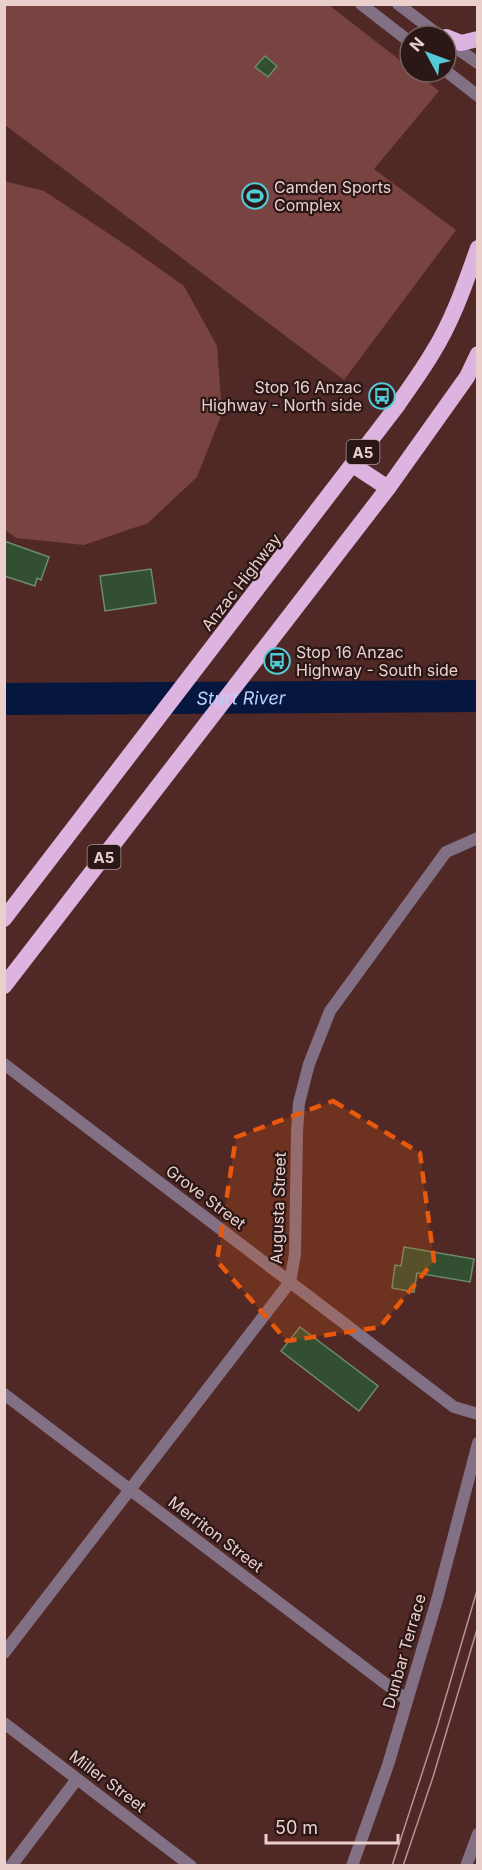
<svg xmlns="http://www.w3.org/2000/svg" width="482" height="1870" font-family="Inter,sans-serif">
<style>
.green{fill:#784340}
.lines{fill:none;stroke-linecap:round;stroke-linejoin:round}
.river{stroke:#05163f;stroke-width:32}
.building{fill:#324f31;stroke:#6c8c6b;stroke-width:1.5}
.minor{stroke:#827084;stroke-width:12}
.tertiary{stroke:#827084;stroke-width:12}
.trunk{stroke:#ddb4e0;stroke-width:16}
.tram{stroke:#b49492;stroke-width:1.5}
.marked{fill:#e8590c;fill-opacity:0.2;stroke:#e8590c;stroke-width:4.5;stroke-dasharray:12 8;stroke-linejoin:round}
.labels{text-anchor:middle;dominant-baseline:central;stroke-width:4.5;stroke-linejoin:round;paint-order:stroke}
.shield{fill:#2a1716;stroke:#b09896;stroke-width:1.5}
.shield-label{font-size:15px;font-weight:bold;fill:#eacfcd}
.poi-label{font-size:16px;fill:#eacfcd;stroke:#2a1716;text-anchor:start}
.street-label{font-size:16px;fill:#eacfcd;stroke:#2a1716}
.water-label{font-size:18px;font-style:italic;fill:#bad1fd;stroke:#2a1716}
</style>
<rect width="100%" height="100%" fill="#502826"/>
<g class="green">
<path d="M 4,5 L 329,5 L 410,68 L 410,72 L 415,72 L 439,91 L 374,169 L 456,230 L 344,380 L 5,125 Z"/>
<path d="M 4,181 L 44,191 L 129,247 L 184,286 L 217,346 L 222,413 L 197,477 L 148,523 L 84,545 L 16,538 L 5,530 Z"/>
</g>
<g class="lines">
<path class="river" id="s1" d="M 4,699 L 478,696"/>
</g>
<g class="building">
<path d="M 265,56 L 277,66 L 268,77 L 255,67 Z"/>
<path d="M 4,541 L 49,557 L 41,580 L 37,578 L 35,586 L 4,576 Z"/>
<path d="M 151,569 L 156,603 L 105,611 L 100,576 Z"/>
<path d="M 404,1247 L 474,1259 L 470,1282 L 417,1273 L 414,1292 L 392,1288 L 395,1265 L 401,1266 Z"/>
<path d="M 300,1327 L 378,1386 L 359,1411 L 281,1351 Z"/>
</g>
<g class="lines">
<g class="minor">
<path d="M 4,1064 L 454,1407 L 478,1414"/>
<path d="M 4,1394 L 407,1700"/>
<path d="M 4,1653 L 290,1282 L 295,1254 L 297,1132 L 299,1103 L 309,1064 L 330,1011 L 446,852 L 478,838"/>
<path d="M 4,1723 L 191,1866"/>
<path d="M 11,1866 L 77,1779"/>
<path d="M 352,1866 L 388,1765 L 437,1600 L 478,1443"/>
<path d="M 466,1866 L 478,1834"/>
</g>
<g class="tertiary">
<path d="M 361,4 L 410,42"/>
<path d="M 398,4 L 440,36"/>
<path d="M 449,43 L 478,63"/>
<path d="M 446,71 L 478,96"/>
</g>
<g class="trunk">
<path d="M 446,37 L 461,43 L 478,39"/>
<path d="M 353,465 L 388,488"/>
<path d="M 4,919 L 397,406 C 409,388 422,371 433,352 C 453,320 465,284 478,248"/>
<path d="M 4,986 L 388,488 L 467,377 L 478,354"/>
</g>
<g class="tram">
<path d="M 392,1866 L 437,1727 L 478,1587"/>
<path d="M 403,1866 L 433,1777 L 478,1626"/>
</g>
</g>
<path class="marked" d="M 333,1101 L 420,1153 L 434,1261 L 380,1327 L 287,1341 L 217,1261 L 236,1137 Z"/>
<defs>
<g id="stadium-ring" transform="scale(1.35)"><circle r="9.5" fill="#2a1716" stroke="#52cbd7" stroke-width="1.5"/><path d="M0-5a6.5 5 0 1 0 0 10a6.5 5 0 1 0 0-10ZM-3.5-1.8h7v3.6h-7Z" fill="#52cbd7"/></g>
<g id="bus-ring" transform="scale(1.35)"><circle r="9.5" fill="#2a1716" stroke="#52cbd7" stroke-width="1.5"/><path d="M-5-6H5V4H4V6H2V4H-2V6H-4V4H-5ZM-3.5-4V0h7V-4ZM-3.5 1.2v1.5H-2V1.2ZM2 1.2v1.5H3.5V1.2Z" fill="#52cbd7"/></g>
</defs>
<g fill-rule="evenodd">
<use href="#stadium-ring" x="255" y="196"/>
<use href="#bus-ring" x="382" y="396"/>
<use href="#bus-ring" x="277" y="661"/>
</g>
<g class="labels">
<g class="shield">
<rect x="346.5" y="440" width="33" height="24" rx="4.5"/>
<rect x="87.5" y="845" width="33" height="24" rx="4.5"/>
</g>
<g class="shield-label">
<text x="363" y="452">A5</text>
<text x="104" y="857">A5</text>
</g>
<g class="poi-label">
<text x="274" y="187">Camden Sports<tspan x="274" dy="18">Complex</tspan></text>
<text x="362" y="387" text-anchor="end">Stop 16 Anzac<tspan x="362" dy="18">Highway - North side</tspan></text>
<text x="296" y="652">Stop 16 Anzac<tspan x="296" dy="18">Highway - South side</tspan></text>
</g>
<g class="street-label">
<text transform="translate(241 582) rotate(-52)">Anzac Highway</text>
<text transform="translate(206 1197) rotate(37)">Grove Street</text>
<text transform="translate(278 1208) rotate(-88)">Augusta Street</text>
<text transform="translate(216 1534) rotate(37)">Merriton Street</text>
<text transform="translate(404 1651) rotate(-74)">Dunbar Terrace</text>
<text transform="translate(108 1781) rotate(37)">Miller Street</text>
</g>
<g class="water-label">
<text stroke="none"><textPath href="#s1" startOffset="237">Sturt River</textPath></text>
</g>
</g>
<rect width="482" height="1870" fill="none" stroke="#eacfcd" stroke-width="12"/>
<g transform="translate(428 54) rotate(311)"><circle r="28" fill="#2a1716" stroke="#77615f" stroke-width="1.5"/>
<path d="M0-4.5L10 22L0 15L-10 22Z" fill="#52cbd7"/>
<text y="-9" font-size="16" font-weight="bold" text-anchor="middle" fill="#eacfcd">N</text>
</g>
<path d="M266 1834v9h132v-9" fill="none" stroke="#eacfcd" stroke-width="3"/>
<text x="275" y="1834" font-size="18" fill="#eacfcd" stroke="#2a1716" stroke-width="4.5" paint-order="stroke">50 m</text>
</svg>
